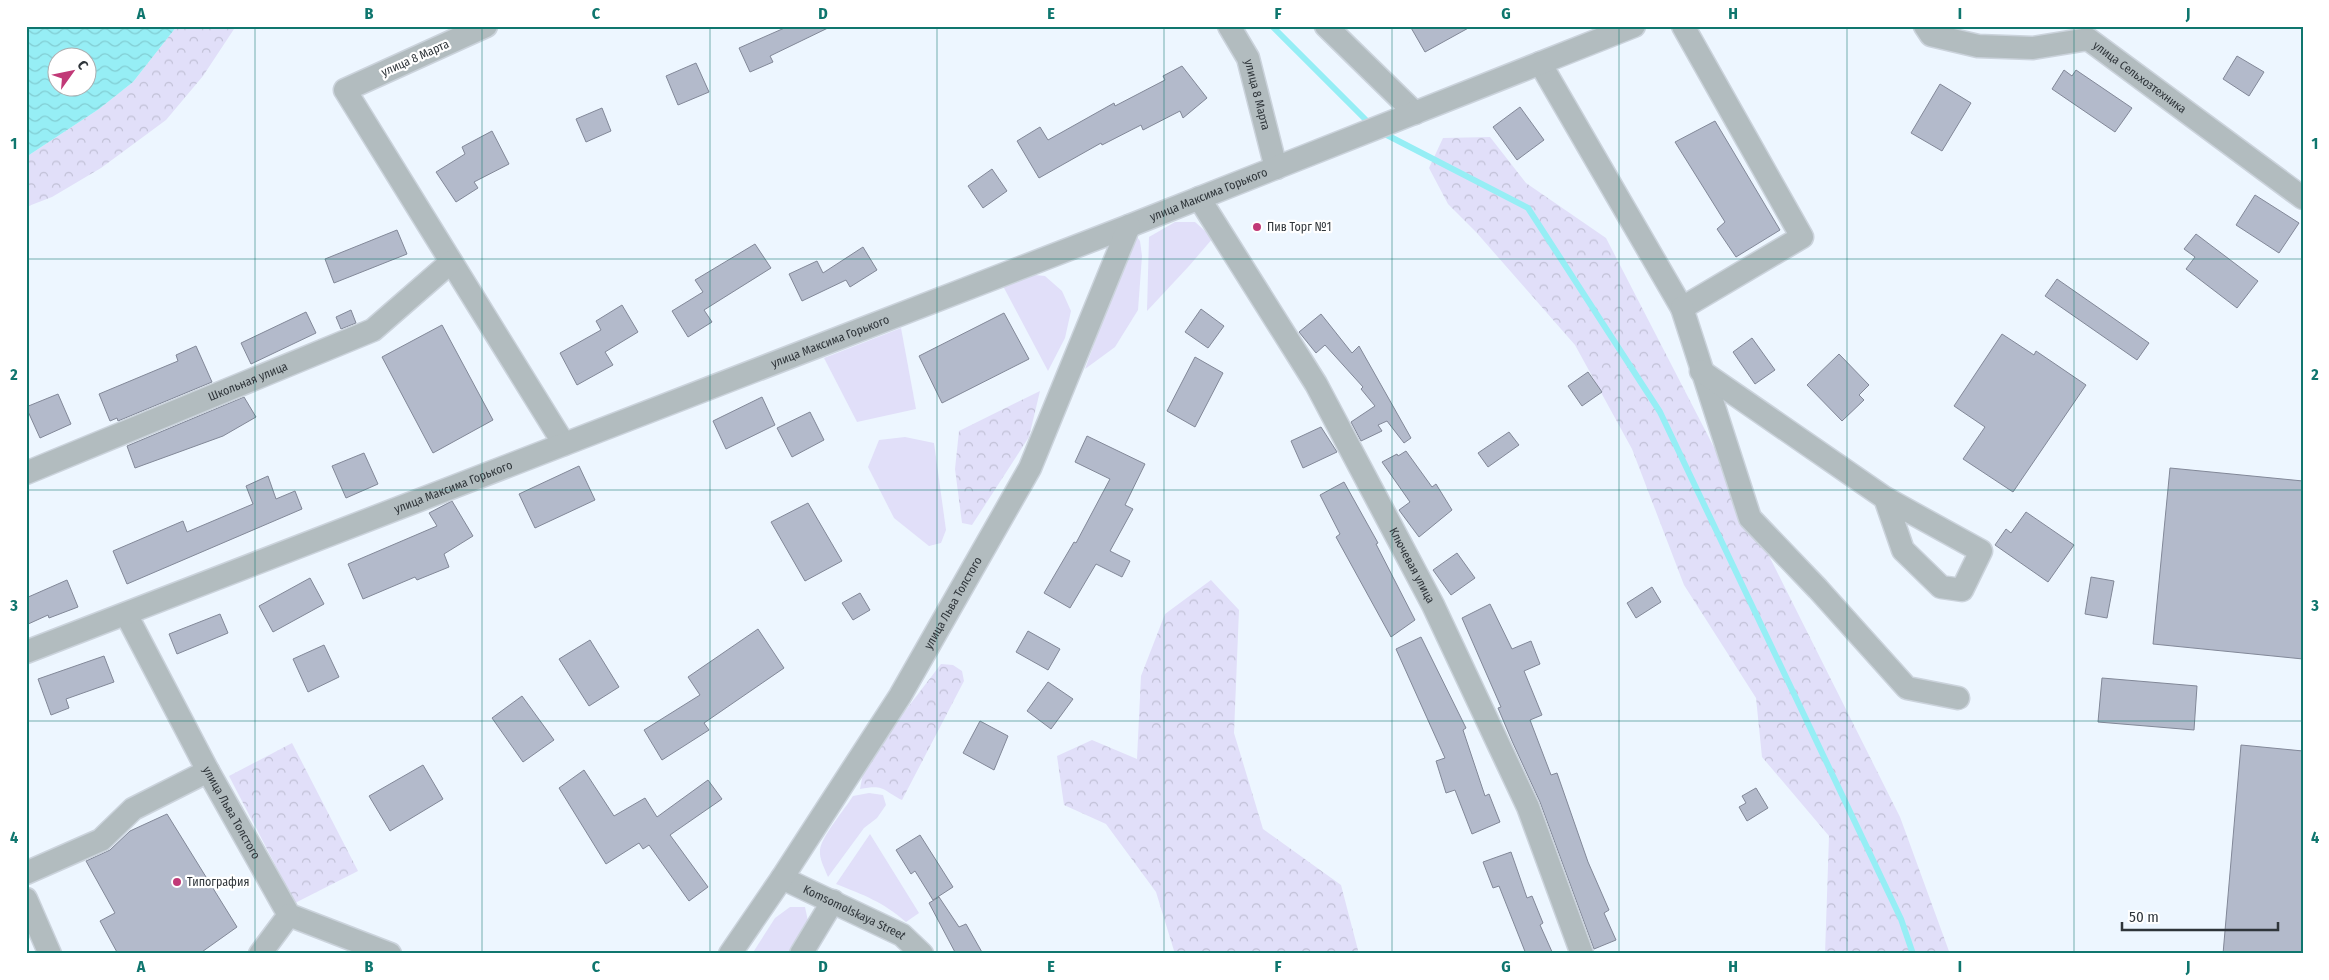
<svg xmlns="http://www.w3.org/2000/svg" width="2329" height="980" font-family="'Fira Sans Condensed',sans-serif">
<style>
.grass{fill:#e1dff9}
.forest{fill:url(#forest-crowns)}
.water{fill:url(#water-waves);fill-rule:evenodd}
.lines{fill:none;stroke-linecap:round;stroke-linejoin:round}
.stream{stroke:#96eef5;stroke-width:6}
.building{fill:#b3bacb;stroke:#828898}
.minor-casing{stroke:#cbd3dc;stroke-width:25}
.minor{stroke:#b2bcbf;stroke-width:22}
.grid{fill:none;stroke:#0f766e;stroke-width:1;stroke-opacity:0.55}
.poi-dot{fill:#c13977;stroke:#fff;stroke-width:2}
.labels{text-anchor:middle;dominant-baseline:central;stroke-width:4.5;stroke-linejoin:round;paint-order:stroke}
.street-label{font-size:12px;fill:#2f353a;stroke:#fff}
.poi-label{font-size:12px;fill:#2f353a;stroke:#fff;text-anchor:start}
.neatline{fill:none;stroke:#0f766e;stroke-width:2}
.grid-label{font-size:16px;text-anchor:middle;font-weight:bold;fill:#0f766e}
</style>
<defs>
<pattern id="forest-crowns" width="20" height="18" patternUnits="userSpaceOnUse" patternTransform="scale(1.25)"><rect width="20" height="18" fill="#e1dff9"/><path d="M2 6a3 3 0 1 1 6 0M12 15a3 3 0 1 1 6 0" fill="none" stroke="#c1c0d6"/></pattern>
<pattern id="water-waves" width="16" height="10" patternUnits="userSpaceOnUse" patternTransform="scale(1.25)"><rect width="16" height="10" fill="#96eef5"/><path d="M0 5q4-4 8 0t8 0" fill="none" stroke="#82cdd3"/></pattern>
</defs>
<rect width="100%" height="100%" fill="#edf6ff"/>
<g class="grass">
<path d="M 1175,222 L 1195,222 L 1213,238 L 1189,266 L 1147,311 L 1149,237 Z"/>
<path d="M 1134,233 L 1140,241 L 1142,256 L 1138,310 L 1115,347 L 1085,369 Z"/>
<path d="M 1025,274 L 1045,276 L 1062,291 L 1071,311 L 1065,338 L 1048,371 L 1003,286 Z"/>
<path d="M 901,328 L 916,409 L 857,422 L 824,358 Z"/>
<path d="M 905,437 L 934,443 L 946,530 L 941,543 L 929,546 L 894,518 L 868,467 L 879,440 Z"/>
<path d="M 869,793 L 883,795 L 886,805 L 877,818 L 864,828 L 828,877 C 825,869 819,859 820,850 C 821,837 845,809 853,796 Z"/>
<path d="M 870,834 L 919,913 L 906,922 C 883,902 864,895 836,884 Z"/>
<path d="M 790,907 L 805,907 L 808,921 L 796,954 L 752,954 L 775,918 Z"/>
</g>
<g class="forest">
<path d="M 177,26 L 236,26 L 203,76 L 166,120 L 101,168 L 52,197 L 26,207 L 26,157 L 99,109 L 133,82 Z"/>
<path d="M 1490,137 L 1526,183 L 1606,238 L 1736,490 L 1900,817 L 1950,954 L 1825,954 L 1829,836 L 1762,757 L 1756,698 L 1684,585 L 1632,449 L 1575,345 L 1476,232 L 1448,204 L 1429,168 L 1443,138 Z"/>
<path d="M 1040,391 L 1029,437 L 972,525 L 962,523 L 955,469 L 959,431 Z"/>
<path d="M 1211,580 L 1239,610 L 1234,733 L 1263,829 L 1341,885 L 1359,954 L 1175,954 L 1156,892 L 1106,824 L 1064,805 L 1057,756 L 1092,740 L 1137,759 L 1141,676 L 1165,614 Z"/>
<path d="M 941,664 L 953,665 L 962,671 L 964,681 L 902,800 C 882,790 885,784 860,789 L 863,773 L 895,724 Z"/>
<path d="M 292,743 L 358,871 L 295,903 L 229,776 Z"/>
</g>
<path class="water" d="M 26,26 L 177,26 L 133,82 L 99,109 L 26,157 ZM 58,58 L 88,58 L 88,88 L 58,88 Z"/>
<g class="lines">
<g class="stream">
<path d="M 1272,26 L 1371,125"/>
<path d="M 1381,132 L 1528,208 L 1660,412 L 1901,919 L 1913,954"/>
</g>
</g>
<g class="building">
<path d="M 789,26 L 832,26 L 770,56 L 773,62 L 750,72 L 739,48 Z"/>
<path d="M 1410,26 L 1472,26 L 1425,52 Z"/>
<path d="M 2237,56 L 2264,72 L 2249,96 L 2223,79 Z"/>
<path d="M 696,63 L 709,92 L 678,105 L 666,76 Z"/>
<path d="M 1182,66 L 1207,98 L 1183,118 L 1180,111 L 1143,130 L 1141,125 L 1102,145 L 1101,143 L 1039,178 L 1017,141 L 1040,127 L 1048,140 L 1114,103 L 1115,106 L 1165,80 L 1163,76 Z"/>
<path d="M 2064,70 L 2072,76 L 2076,70 L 2132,108 L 2115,132 L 2052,89 Z"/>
<path d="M 1940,84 L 1971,103 L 1942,151 L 1911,133 Z"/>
<path d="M 1520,107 L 1544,140 L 1517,160 L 1493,127 Z"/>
<path d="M 602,108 L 611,131 L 586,142 L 576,119 Z"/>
<path d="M 1715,121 L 1780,230 L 1736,257 L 1717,229 L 1725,222 L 1675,142 Z"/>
<path d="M 492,131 L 509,164 L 474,182 L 478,188 L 456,202 L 436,172 L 465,154 L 462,147 Z"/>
<path d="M 992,169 L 1007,191 L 983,208 L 968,186 Z"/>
<path d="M 2255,195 L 2299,223 L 2279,253 L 2236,225 Z"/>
<path d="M 397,230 L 407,254 L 334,283 L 325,259 Z"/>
<path d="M 2196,234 L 2258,281 L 2237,308 L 2186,269 L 2195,257 L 2184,249 Z"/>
<path d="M 755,244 L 771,268 L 704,310 L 712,322 L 688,337 L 672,311 L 703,292 L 695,280 Z"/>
<path d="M 863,247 L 877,270 L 850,287 L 846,280 L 802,301 L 789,274 L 817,261 L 823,273 Z"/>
<path d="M 2057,279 L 2149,343 L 2137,360 L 2045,296 Z"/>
<path d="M 622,305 L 638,332 L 605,352 L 613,365 L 577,385 L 560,353 L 601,330 L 596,321 Z"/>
<path d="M 1201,309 L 1224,326 L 1208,348 L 1185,332 Z"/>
<path d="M 351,310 L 356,323 L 341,329 L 336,317 Z"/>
<path d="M 306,312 L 316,333 L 251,364 L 241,343 Z"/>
<path d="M 1004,313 L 1029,359 L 942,403 L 919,356 Z"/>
<path d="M 1321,314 L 1352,353 L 1359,346 L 1411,438 L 1404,443 L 1387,421 L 1378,425 L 1382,431 L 1361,441 L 1351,422 L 1375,406 L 1361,389 L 1363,387 L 1325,345 L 1316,353 L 1299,332 Z"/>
<path d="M 442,325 L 493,420 L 433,453 L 382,357 Z"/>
<path d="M 2002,334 L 2034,355 L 2036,351 L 2086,385 L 2013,492 L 1963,459 L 1985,427 L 1954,406 Z"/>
<path d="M 1752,338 L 1775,370 L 1755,384 L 1733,352 Z"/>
<path d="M 196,346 L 212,382 L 118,421 L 117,418 L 110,421 L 99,394 L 178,361 L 176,355 Z"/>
<path d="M 1839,354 L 1869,385 L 1859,395 L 1864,400 L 1842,421 L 1807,385 Z"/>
<path d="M 1195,357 L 1223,373 L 1195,427 L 1167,411 Z"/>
<path d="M 1588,372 L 1602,392 L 1582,406 L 1568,386 Z"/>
<path d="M 58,394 L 71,424 L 40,438 L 26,407 Z"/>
<path d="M 244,397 L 256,417 L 223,436 L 135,468 L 127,446 Z"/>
<path d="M 762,397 L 775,425 L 726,449 L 713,421 Z"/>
<path d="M 810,412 L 824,440 L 792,457 L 777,428 Z"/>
<path d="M 1321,427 L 1337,452 L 1303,468 L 1291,441 Z"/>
<path d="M 1509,432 L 1519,445 L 1488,467 L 1478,453 Z"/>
<path d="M 1087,436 L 1145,464 L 1125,505 L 1133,509 L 1110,551 L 1130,561 L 1122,577 L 1096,564 L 1070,608 L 1044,593 L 1074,542 L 1076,543 L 1110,479 L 1075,462 Z"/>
<path d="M 1406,451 L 1432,487 L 1436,484 L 1452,510 L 1419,537 L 1399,510 L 1410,502 L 1382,462 L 1397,454 L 1398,456 Z"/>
<path d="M 364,453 L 378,484 L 346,498 L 332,466 Z"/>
<path d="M 579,466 L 595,500 L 535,528 L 519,494 Z"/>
<path d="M 2170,468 L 2303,481 L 2303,659 L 2153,644 Z"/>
<path d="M 268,476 L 276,499 L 295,491 L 302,509 L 127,584 L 113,551 L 183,521 L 187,532 L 253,504 L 246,486 Z"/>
<path d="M 1344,482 L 1378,543 L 1376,544 L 1415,620 L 1391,637 L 1336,537 L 1340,534 L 1320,495 Z"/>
<path d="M 452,501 L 473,536 L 444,554 L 449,567 L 417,580 L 415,577 L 363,599 L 348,564 L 437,526 L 429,513 Z"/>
<path d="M 808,503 L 842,561 L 805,581 L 771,522 Z"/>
<path d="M 2026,512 L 2074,545 L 2048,582 L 1995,545 L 2006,529 L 2011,533 Z"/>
<path d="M 1457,553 L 1475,578 L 1451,595 L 1433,570 Z"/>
<path d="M 2091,577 L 2114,581 L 2107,618 L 2085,614 Z"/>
<path d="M 310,578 L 324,604 L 273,632 L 259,606 Z"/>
<path d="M 67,580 L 78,607 L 49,618 L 48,615 L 26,625 L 26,598 Z"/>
<path d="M 1652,587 L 1661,602 L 1636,618 L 1627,603 Z"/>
<path d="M 860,593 L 870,610 L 853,620 L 842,603 Z"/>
<path d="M 1490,604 L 1512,649 L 1531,641 L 1540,664 L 1524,671 L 1542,715 L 1530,720 L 1551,775 L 1557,773 L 1588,862 L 1609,910 L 1604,913 L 1616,940 L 1594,949 L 1540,802 L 1512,741 L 1498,708 L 1501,707 L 1462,618 Z"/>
<path d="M 220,614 L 228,633 L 177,654 L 169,634 Z"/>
<path d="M 758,629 L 784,668 L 704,723 L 709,730 L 662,760 L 644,730 L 700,695 L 688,677 Z"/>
<path d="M 1028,631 L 1060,649 L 1048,670 L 1016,652 Z"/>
<path d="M 1421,637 L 1466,728 L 1463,730 L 1485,796 L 1489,794 L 1500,822 L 1472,834 L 1455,790 L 1446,793 L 1436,761 L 1445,758 L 1396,649 Z"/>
<path d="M 590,640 L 619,687 L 589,706 L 559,659 Z"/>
<path d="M 324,645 L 339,677 L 308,692 L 293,659 Z"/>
<path d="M 104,656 L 114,682 L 66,699 L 69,708 L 51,715 L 38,679 Z"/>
<path d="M 2102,678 L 2197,686 L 2194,730 L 2098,722 Z"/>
<path d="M 1048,682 L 1073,699 L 1051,729 L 1027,711 Z"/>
<path d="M 522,696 L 554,740 L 523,762 L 492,718 Z"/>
<path d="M 980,721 L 1008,736 L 994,770 L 963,753 Z"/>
<path d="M 2241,745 L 2303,751 L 2303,954 L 2223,954 Z"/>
<path d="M 423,765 L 443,799 L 390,831 L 369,796 Z"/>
<path d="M 584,770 L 614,816 L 645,798 L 657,817 L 708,780 L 722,799 L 670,835 L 708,887 L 689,901 L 649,845 L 643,849 L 639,843 L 606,864 L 559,788 Z"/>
<path d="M 1756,788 L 1768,808 L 1747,821 L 1739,807 L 1746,803 L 1742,796 Z"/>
<path d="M 167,814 L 237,927 L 199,954 L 118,954 L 100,921 L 115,913 L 86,861 L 110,850 L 130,831 Z"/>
<path d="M 920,835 L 953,887 L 933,900 L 915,871 L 911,874 L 896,850 Z"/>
<path d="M 1511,852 L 1527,898 L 1532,896 L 1543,923 L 1540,925 L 1553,954 L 1526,954 L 1499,886 L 1493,888 L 1483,862 Z"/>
<path d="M 939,897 L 959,927 L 966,924 L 983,954 L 956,954 L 929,903 Z"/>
</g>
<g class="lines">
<g class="minor-casing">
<g id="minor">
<path d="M 486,26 L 345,90 L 564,444"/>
<path id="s1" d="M 1229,26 L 1248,58 L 1276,168"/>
<path d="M 1326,26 L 1415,113"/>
<path id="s2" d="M 1925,26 L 1931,35 L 1978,46 L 2033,48 L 2088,39 L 2303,198"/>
<path d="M 1540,63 L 1682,308 L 1802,237 L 1683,26"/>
<path id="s3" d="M 1199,198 L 1316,384 L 1433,605 L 1528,807 L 1582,954"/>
<path d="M 1682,308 L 1750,518 L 1818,589 L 1907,688 L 1958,698"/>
<path d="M 1701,371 L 1885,498 L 1981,551 L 1962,590 L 1941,587 L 1903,550 L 1885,498"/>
<path id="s4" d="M 26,473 L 373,330 L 451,262"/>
<path id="s5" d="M 126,614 L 208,771 L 289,915 L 390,954"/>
<path id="s6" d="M 26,652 L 1129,226 L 1634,26"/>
<path d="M 26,873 L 101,840 L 133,809 L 208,771"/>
<path id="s7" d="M 782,878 L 902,935 L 922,954"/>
<path d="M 26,899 L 50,954"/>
<path d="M 260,954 L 289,915"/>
<path id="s8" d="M 730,954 L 782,878 L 900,696 L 1030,468 L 1129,226"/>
<path d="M 801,954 L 833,901"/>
</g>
</g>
<use href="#minor" class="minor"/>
</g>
<path class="grid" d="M 255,26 L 255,954M 482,26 L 482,954M 710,26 L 710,954M 937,26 L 937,954M 1164,26 L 1164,954M 1392,26 L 1392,954M 1619,26 L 1619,954M 1847,26 L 1847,954M 2074,26 L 2074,954M 26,259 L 2303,259M 26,490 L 2303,490M 26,721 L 2303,721"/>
<g class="poi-dot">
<circle cx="1257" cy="227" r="5"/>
<circle cx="177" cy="882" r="5"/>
</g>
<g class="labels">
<g class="street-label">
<text transform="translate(415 58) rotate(-24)">улица 8 Марта</text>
<text stroke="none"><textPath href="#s2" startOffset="234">улица Сельхозтехника</textPath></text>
<text stroke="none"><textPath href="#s1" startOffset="75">улица 8 Марта</textPath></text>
<text stroke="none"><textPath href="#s6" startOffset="1268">улица Максима Горького</textPath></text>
<text stroke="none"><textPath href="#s6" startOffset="862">улица Максима Горького</textPath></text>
<text stroke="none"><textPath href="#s4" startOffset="240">Школьная улица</textPath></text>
<text stroke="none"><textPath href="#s6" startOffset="458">улица Максима Горького</textPath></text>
<text stroke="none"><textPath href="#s3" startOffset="425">Ключевая улица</textPath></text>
<text stroke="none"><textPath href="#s8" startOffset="416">улица Льва Толстого</textPath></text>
<text stroke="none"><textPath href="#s5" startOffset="225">улица Льва Толстого</textPath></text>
<text stroke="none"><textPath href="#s7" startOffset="80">Komsomolskaya Street</textPath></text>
</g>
<g class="poi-label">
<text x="1267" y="227">Пив Торг №1</text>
<text x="187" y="882">Типография</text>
</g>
</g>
<rect width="2329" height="980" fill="none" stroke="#ffffff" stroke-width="55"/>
<g transform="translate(72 72) rotate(57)"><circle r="24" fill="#ffffff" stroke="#acaeb0"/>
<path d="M0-4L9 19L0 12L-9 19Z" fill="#c13977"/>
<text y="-8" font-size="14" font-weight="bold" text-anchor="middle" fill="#2f353a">С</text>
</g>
<path d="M2122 922v8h156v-8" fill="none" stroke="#2f353a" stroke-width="2.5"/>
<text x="2129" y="922" font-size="15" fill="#2f353a" stroke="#ffffff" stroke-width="4" paint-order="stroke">50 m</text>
<rect x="28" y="28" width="2274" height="924" class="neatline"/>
<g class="grid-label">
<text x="141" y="19">A</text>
<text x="369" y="19">B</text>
<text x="596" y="19">C</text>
<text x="823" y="19">D</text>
<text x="1051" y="19">E</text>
<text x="1278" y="19">F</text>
<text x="1506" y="19">G</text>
<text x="1733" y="19">H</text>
<text x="1960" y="19">I</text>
<text x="2188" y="19">J</text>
<text x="14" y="149">1</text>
<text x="2315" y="149">1</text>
<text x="14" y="380">2</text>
<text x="2315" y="380">2</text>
<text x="14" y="611">3</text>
<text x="2315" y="611">3</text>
<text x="14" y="843">4</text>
<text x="2315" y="843">4</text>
<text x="141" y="972">A</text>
<text x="369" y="972">B</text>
<text x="596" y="972">C</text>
<text x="823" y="972">D</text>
<text x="1051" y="972">E</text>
<text x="1278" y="972">F</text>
<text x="1506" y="972">G</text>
<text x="1733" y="972">H</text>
<text x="1960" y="972">I</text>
<text x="2188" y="972">J</text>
</g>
</svg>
